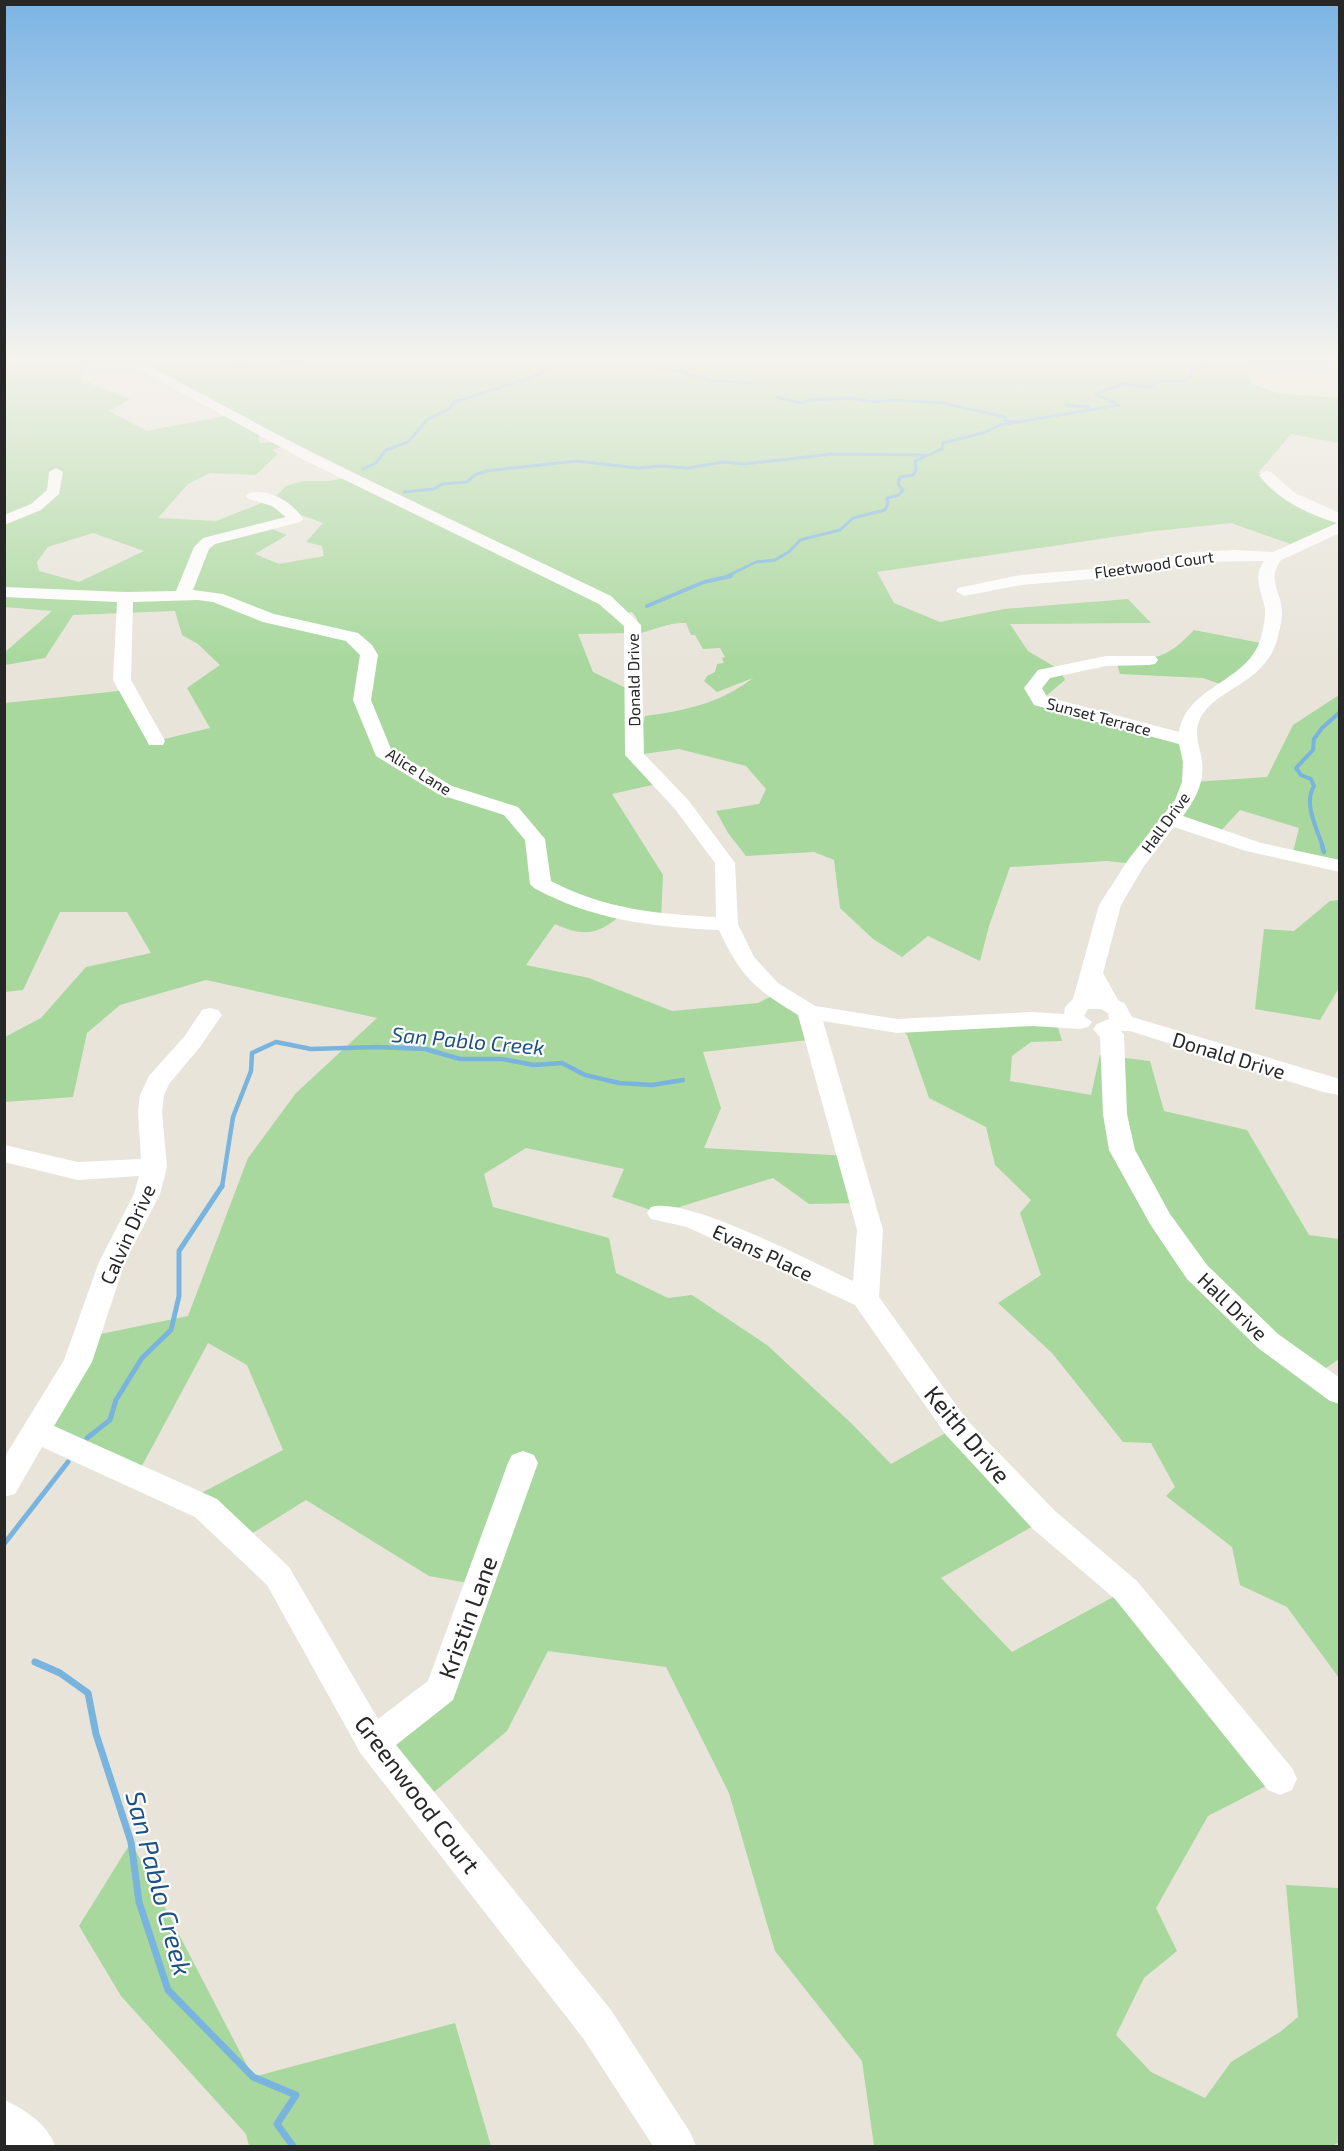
<svg xmlns="http://www.w3.org/2000/svg" width="1344" height="2151" font-family="'Exo 2',sans-serif">
<style>
.green{fill:#a8d89d;fill-rule:evenodd}
.sand{fill:#eaeac0}
.lines{fill:none;stroke-linecap:round;stroke-linejoin:round}
.stream-far4{stroke:#79b4de;stroke-width:3}
.stream-far3{stroke:#79b4de;stroke-width:4}
.stream-far2{stroke:#79b4de;stroke-width:4.5}
.stream-far1{stroke:#79b4de;stroke-width:5}
.stream{stroke:#79b4de;stroke-width:7}
.minor{fill:#fff;fill-rule:evenodd}
.labels{text-anchor:middle;dominant-baseline:central;stroke-width:4.5;stroke-linejoin:round;paint-order:stroke}
.far-street-label{font-size:16px;fill:#272727;stroke:#fff}
.street-label{font-size:20px;fill:#272727;stroke:#fff}
.water-label{font-size:21px;font-style:italic;fill:#1d5185;stroke:#fff}
.near-street-label{font-size:24px;fill:#272727;stroke:#fff}
.near-water-label{font-size:26px;font-style:italic;fill:#1d5185;stroke:#fff}
</style>
<rect width="100%" height="100%" fill="#e8e4da"/>
<g class="green">
<path d="M 5,361 L 79,361 L 83,367 L 82,380 L 130,399 L 109,411 L 147,431 L 230,415 L 262,432 L 258,439 L 260,443 L 280,442 L 287,445 L 272,450 L 278,454 L 256,475 L 210,473 L 188,484 L 158,518 L 216,521 L 274,498 L 286,486 L 303,481 L 329,481 L 350,477 L 605,600 L 632,625 L 633,633 L 578,634 L 593,672 L 634,692 L 636,752 L 645,716 C 684,711 721,703 753,678 L 717,692 L 704,681 L 707,676 L 715,672 L 717,664 L 724,663 L 722,658 L 725,657 L 720,648 L 703,649 L 695,635 L 691,635 L 686,623 C 670,622 656,629 641,633 L 636,617 L 632,612 L 625,613 L 602,592 L 504,547 L 129,361 L 1329,363 C 1302,368 1274,364 1247,366 L 1325,396 L 1339,398 L 1339,443 L 1291,434 L 1258,473 L 1266,475 C 1281,499 1315,508 1339,519 L 1339,527 L 1299,547 L 1231,523 L 1147,532 L 877,572 L 894,603 L 940,622 L 1004,609 L 1128,599 L 1151,623 L 1010,624 L 1028,651 L 1060,670 L 1065,680 L 1040,701 L 1187,740 L 1193,782 L 1267,777 L 1293,725 L 1339,695 L 1339,866 L 1292,856 L 1299,828 L 1240,810 L 1218,834 L 1193,828 L 1171,818 L 1135,864 L 1107,861 L 1010,867 L 989,926 L 980,961 L 928,936 L 902,957 L 873,939 L 840,908 L 834,860 L 814,852 L 746,856 L 728,833 L 716,811 L 759,804 L 766,789 L 746,766 L 679,749 L 636,755 L 661,783 L 612,794 L 663,875 L 661,921 L 621,915 C 598,935 583,937 555,924 L 526,965 L 589,978 L 672,1011 L 758,1003 L 778,993 L 809,1012 L 817,1039 L 703,1052 L 721,1108 L 704,1148 L 850,1156 L 863,1203 L 809,1204 L 773,1178 L 660,1213 L 612,1197 L 624,1169 L 526,1148 L 484,1174 L 493,1207 L 609,1238 L 616,1273 L 668,1298 L 692,1295 L 767,1345 L 851,1423 L 891,1464 L 956,1427 L 1044,1520 L 941,1578 L 1012,1652 L 1126,1590 L 1280,1779 L 1208,1816 L 1156,1908 L 1177,1951 L 1144,1978 L 1116,2035 L 1151,2072 L 1205,2098 L 1231,2062 L 1280,2032 L 1298,2017 L 1286,1885 L 1339,1888 L 1339,2142 L 1333,2146 L 874,2146 L 862,2061 L 775,1951 L 729,1793 L 666,1667 L 548,1651 L 507,1731 L 421,1803 L 373,1743 L 441,1690 L 479,1585 L 429,1576 L 306,1500 L 240,1541 L 206,1508 L 188,1500 L 283,1450 L 247,1365 L 208,1343 L 136,1477 L 36,1431 L 78,1362 L 86,1337 L 188,1316 L 248,1158 L 296,1093 L 377,1018 L 206,980 L 120,1005 L 87,1033 L 73,1097 L 5,1102 L 5,1037 L 41,1018 L 86,967 L 151,953 L 127,912 L 60,912 L 23,990 L 5,992 L 5,703 L 128,690 L 156,741 L 210,728 L 187,688 L 220,665 L 198,644 L 182,635 L 175,611 L 73,615 L 45,658 L 5,665 L 4,653 L 52,611 L 5,607 L 5,597 L 10,593 L 4,592 L 5,553 L 6,552 L 4,551 ZM 293,512 L 323,523 L 306,542 L 322,546 L 324,556 L 279,564 L 255,554 L 287,535 L 267,527 L 295,519 ZM 93,533 L 144,551 L 79,582 L 39,571 L 37,562 L 48,547 Z"/>
<path d="M 1194,630 L 1266,644 L 1226,686 L 1203,678 L 1120,674 L 1116,661 C 1154,660 1167,659 1194,630 Z"/>
<path d="M 1339,900 L 1339,988 L 1320,1020 L 1255,1009 L 1264,929 L 1294,931 L 1330,901 Z"/>
<path d="M 1056,1021 L 1062,1041 L 1031,1042 L 1012,1056 L 1010,1081 L 1091,1095 L 1100,1055 L 1150,1061 L 1164,1111 L 1247,1130 L 1309,1235 L 1339,1239 L 1339,1359 L 1316,1375 L 1339,1393 L 1339,1678 L 1287,1607 L 1240,1585 L 1232,1547 L 1166,1496 L 1175,1487 L 1151,1443 L 1123,1442 L 1052,1353 L 998,1303 L 1041,1275 L 1020,1213 L 1031,1200 L 995,1165 L 986,1127 L 929,1098 L 907,1035 L 897,1026 Z"/>
<path d="M 131,1842 L 253,2077 L 455,2023 L 491,2146 L 249,2146 L 246,2134 L 121,1996 L 79,1926 Z"/>
</g>
<path class="sand" d="M 1246,367 L 1288,375 L 1301,371 L 1324,381 L 1320,386 L 1339,393 L 1339,398 L 1276,393 L 1251,383 Z"/>
<g class="lines">
<g class="stream-far4">
<path d="M 651,361 L 652,364 L 713,381 L 751,383"/>
<path d="M 220,366 L 304,361"/>
<path d="M 776,397 L 801,403 L 810,400 L 851,398 L 874,402 L 893,400 L 943,403 L 1005,417 L 1005,421 L 1017,422"/>
<path d="M 1066,405 L 1090,407"/>
<path d="M 363,469 L 376,463 L 386,450 L 408,442 L 428,419 L 449,409 L 455,401 C 465,401 469,397 478,394 C 500,387 522,382 543,372 L 543,367 L 549,361"/>
<path d="M 404,492 L 434,489 L 442,484 L 467,482 L 475,475 L 486,471 L 577,461 L 637,468 L 661,466 L 687,468 L 724,462 L 744,464 L 833,454 L 925,455"/>
<path d="M 725,577 L 756,562 L 775,560 L 790,551 L 800,540 L 840,530 L 853,518 L 885,510 L 888,503 L 887,498 L 899,495 L 903,490 L 898,484 L 900,477 L 913,475 L 916,470 L 915,461 L 942,449 L 943,443 L 983,433 L 1000,425 L 1119,405 L 1096,394 L 1123,384 L 1148,387 L 1161,381 L 1184,381 L 1191,377 L 1190,372 L 1195,368 L 1220,361"/>
</g>
<g class="stream-far3">
<path d="M 647,606 L 704,582 L 731,576"/>
<path d="M 1323,847 C 1317,829 1303,803 1314,786 L 1311,779 L 1301,775 L 1296,768 L 1313,750 L 1314,739 L 1322,728 L 1340,712"/>
</g>
<g class="stream-far2">
<path d="M 1322,846 L 1324,852"/>
<path d="M 222,1187 L 233,1117 L 251,1071 L 252,1053 L 276,1042 L 311,1049 L 377,1047 L 425,1049 L 460,1059 L 502,1059 L 534,1065 L 562,1063 L 585,1075 L 619,1083 L 652,1085 L 683,1080"/>
</g>
<g class="stream-far1">
<path d="M 87,1438 L 110,1420 L 116,1400 L 142,1358 L 171,1330 L 179,1296 L 179,1251 L 222,1186"/>
<path d="M 4,1544 L 68,1462"/>
</g>
<path class="stream" d="M 35,1662 L 60,1673 L 88,1693 L 96,1734 L 131,1842 L 139,1902 L 168,1990 L 253,2077 L 296,2095 L 277,2124 L 293,2146"/>
<g class="minor">
<path d="M 124,361 L 140,361 L 314,454 L 611,596 L 641,625 L 644,754 L 689,801 L 735,863 L 738,924 L 754,957 L 778,983 L 786,988 L 815,1006 L 897,1019 L 1032,1012 L 1064,1014 L 1065,1007 L 1073,999 L 1099,905 L 1128,860 L 1175,800 L 1182,782 L 1183,762 L 1179,744 L 1034,705 L 1024,688 L 1038,670 L 1106,656 L 1155,656 L 1158,660 L 1155,664 L 1149,665 L 1106,666 L 1050,678 L 1042,688 L 1047,697 L 1179,732 C 1187,686 1245,683 1260,641 C 1262,633 1266,618 1265,609 C 1262,591 1252,578 1264,561 L 1261,561 L 1193,562 L 1117,577 L 1021,585 L 964,596 L 956,591 L 958,588 L 1021,575 L 1117,567 L 1193,552 L 1234,550 L 1273,552 L 1337,523 C 1308,514 1277,500 1259,475 L 1266,471 L 1271,472 L 1295,493 L 1340,513 L 1340,533 L 1281,560 C 1266,582 1282,591 1282,613 C 1282,621 1279,632 1277,640 C 1264,686 1213,688 1199,721 C 1194,735 1200,747 1202,761 C 1205,782 1195,800 1183,816 L 1261,843 L 1340,860 L 1340,872 L 1246,851 L 1174,827 L 1144,866 L 1121,905 L 1103,973 L 1118,1000 L 1125,1004 L 1132,1017 L 1340,1079 L 1340,1095 L 1323,1092 L 1130,1031 L 1121,1031 L 1124,1035 L 1127,1114 L 1135,1150 L 1170,1214 L 1207,1265 L 1278,1334 L 1340,1378 L 1340,1404 L 1330,1401 L 1258,1348 L 1187,1279 L 1150,1224 L 1109,1150 L 1103,1114 L 1100,1037 L 1093,1029 L 1097,1024 L 1109,1019 L 1108,1013 L 1101,1009 L 1088,1009 L 1084,1016 L 1092,1022 L 1088,1027 L 1080,1029 L 1032,1026 L 897,1033 L 823,1021 L 883,1230 L 879,1297 L 966,1419 L 1055,1511 L 1137,1581 L 1292,1768 L 1297,1779 L 1292,1790 L 1280,1795 L 1268,1790 L 1115,1599 L 1033,1529 L 946,1435 L 855,1305 L 687,1227 L 651,1219 L 647,1213 L 651,1207 C 688,1196 813,1263 853,1281 L 857,1230 L 798,1015 C 755,989 741,977 719,930 C 653,927 592,920 534,888 L 530,884 L 525,840 L 504,815 L 438,794 L 376,756 L 353,700 L 360,655 L 346,641 L 263,622 L 213,602 L 198,600 L 133,602 L 131,680 L 165,741 L 163,745 L 149,745 L 147,741 L 113,680 L 117,602 L 4,597 L 4,587 L 125,592 L 176,591 L 194,547 L 203,538 L 286,517 L 272,506 L 249,499 L 246,496 L 249,493 C 268,488 293,502 303,519 L 300,522 L 215,544 L 209,549 L 193,590 L 223,594 L 274,614 L 358,633 L 372,645 L 378,655 L 371,700 L 391,749 L 452,786 L 518,807 L 545,839 L 551,881 C 604,909 657,914 716,917 L 715,863 L 675,809 L 625,755 L 624,626 L 599,604 L 304,460 Z"/>
<path d="M 56,468 L 63,472 L 59,494 L 41,510 L 4,525 L 4,515 L 31,504 L 47,490 L 49,472 Z"/>
<path d="M 210,1008 L 218,1010 L 222,1015 L 200,1047 L 169,1084 L 164,1095 L 162,1112 L 167,1167 L 160,1194 L 125,1262 L 92,1362 L 54,1426 L 217,1499 L 289,1567 L 378,1719 L 428,1681 L 508,1463 L 512,1455 L 523,1451 L 534,1455 L 538,1463 L 453,1700 L 396,1745 L 611,2010 L 690,2132 L 696,2146 L 653,2146 L 583,2038 L 361,1754 L 267,1585 L 195,1517 L 42,1447 L 15,1494 L 4,1497 L 4,1458 L 64,1360 L 99,1262 L 134,1194 L 139,1176 L 78,1180 L 4,1162 L 4,1145 L 78,1162 L 141,1159 L 138,1112 L 140,1095 L 149,1076 L 184,1037 L 202,1010 Z"/>
<path d="M 4,2100 C 25,2109 48,2125 55,2146 L 4,2146 Z"/>
</g>
</g>
<linearGradient id="sky" x2="0" y2="1"><stop stop-color="#7bb4e4"/><stop offset="0.54" stop-color="#f5f3ee"/><stop offset="1" stop-color="#f5f3ee" stop-opacity="0"/></linearGradient>
<rect width="1344" height="663" fill="url(#sky)"/>
<g class="labels">
<g class="far-street-label">
<text transform="translate(1154 564) rotate(-8)">Fleetwood Court</text>
<text transform="translate(633 680) rotate(-91)">Donald Drive</text>
<text transform="translate(1099 716) rotate(15)">Sunset Terrace</text>
<text transform="translate(419 771) rotate(32)">Alice Lane</text>
<text transform="translate(1165 822) rotate(-54)">Hall Drive</text>
</g>
<g class="street-label">
<text transform="translate(1229 1055) rotate(17)">Donald Drive</text>
<text transform="translate(127 1234) rotate(-66)">Calvin Drive</text>
<text transform="translate(763 1252) rotate(25)">Evans Place</text>
<text transform="translate(1233 1306) rotate(44)">Hall Drive</text>
</g>
<g class="water-label">
<text transform="translate(468 1040) rotate(5)">San Pablo Creek</text>
</g>
<g class="near-street-label">
<text transform="translate(968 1434) rotate(50)">Keith Drive</text>
<text transform="translate(467 1617) rotate(-70)">Kristin Lane</text>
<text transform="translate(418 1794) rotate(53)">Greenwood Court</text>
</g>
<g class="near-water-label">
<text transform="translate(160 1883) rotate(75)">San Pablo Creek</text>
</g>
</g>
<rect width="1344" height="2151" fill="none" stroke="#272727" stroke-width="12"/>
</svg>
